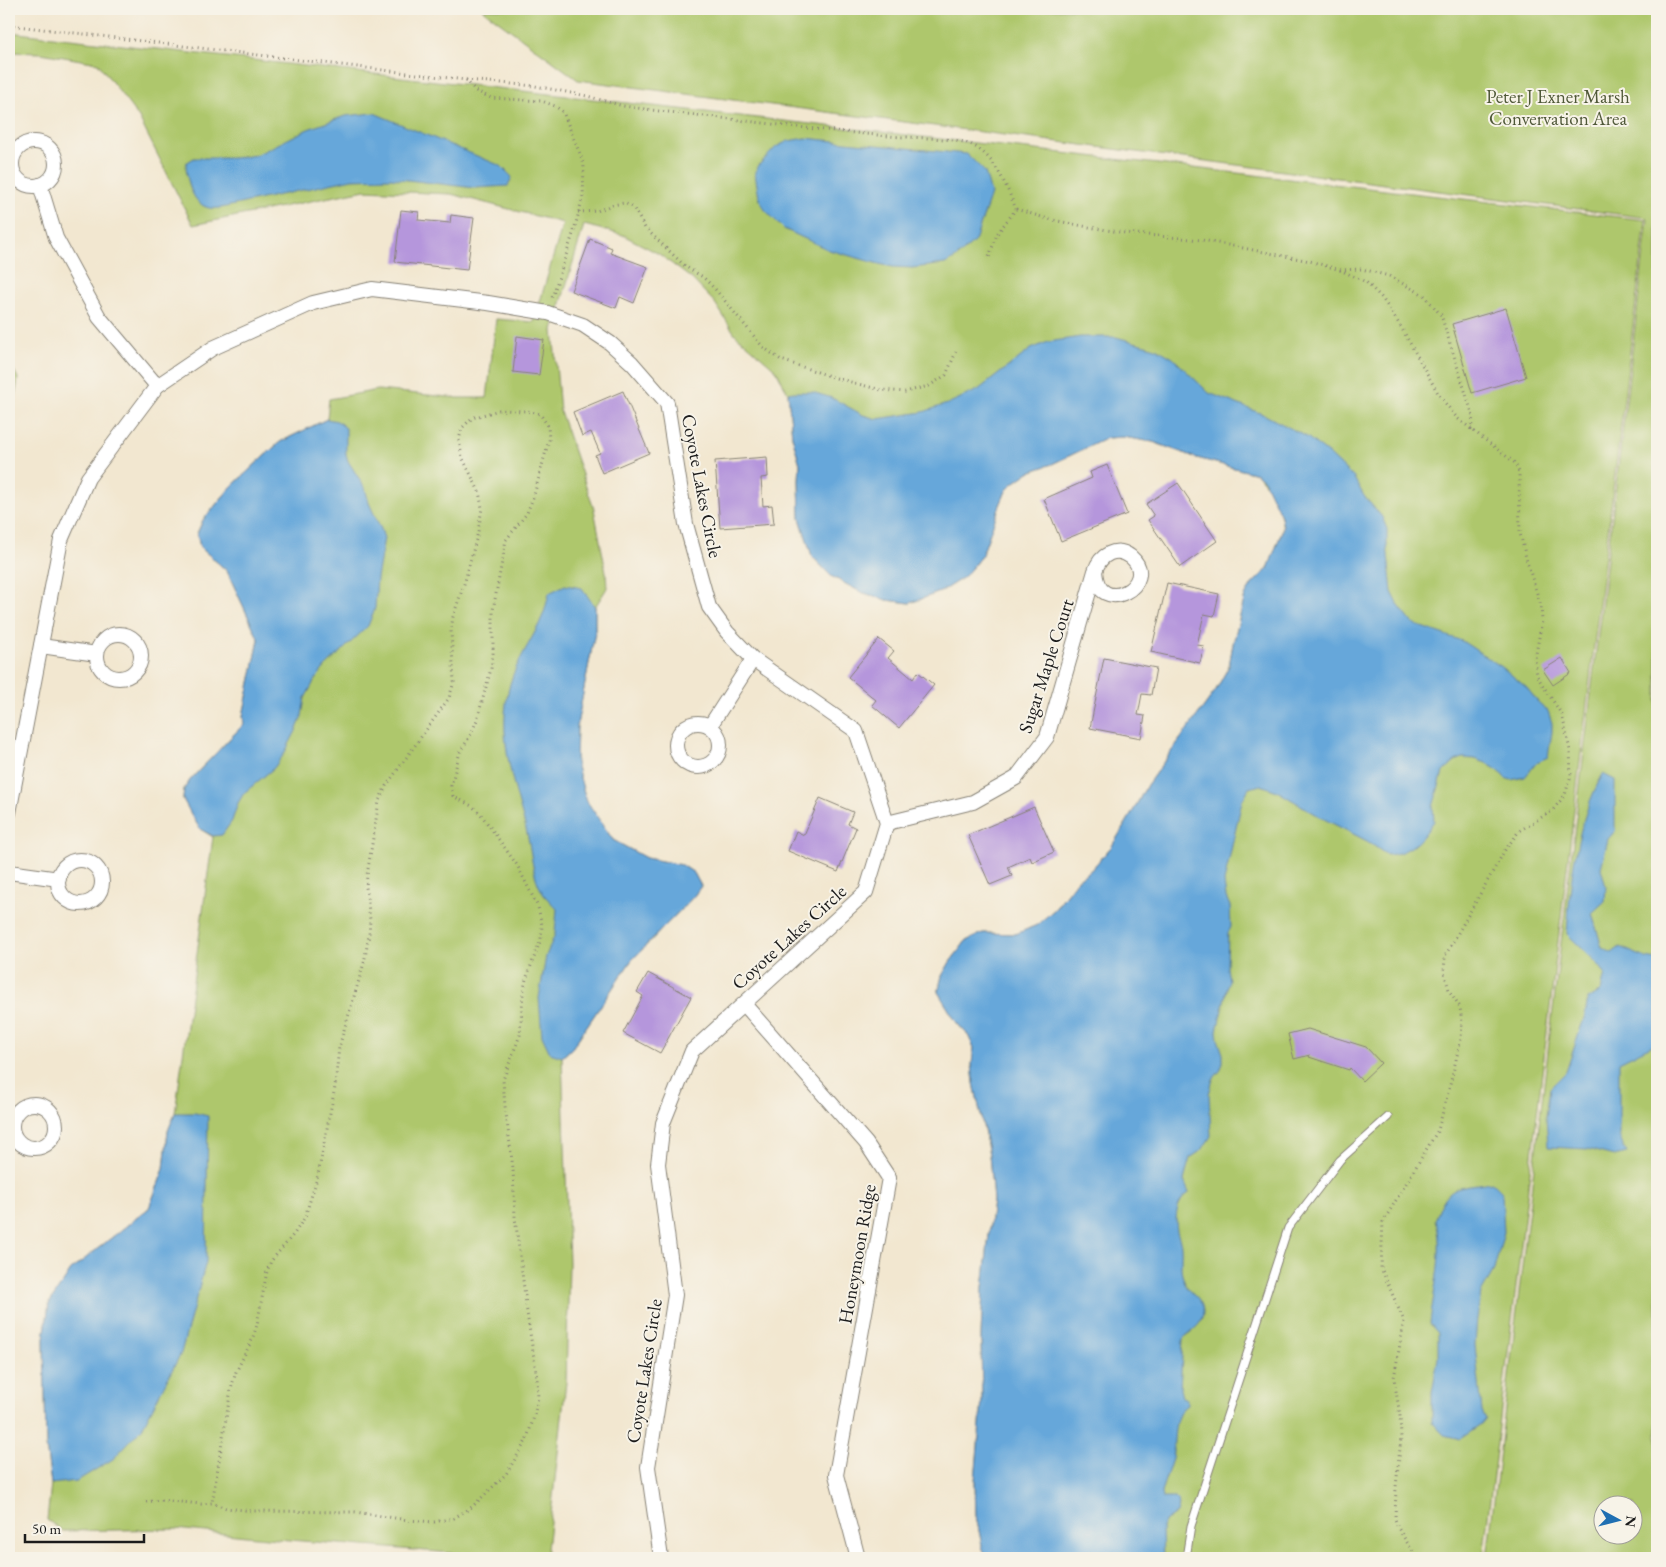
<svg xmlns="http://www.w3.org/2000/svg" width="1666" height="1567" font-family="'EB Garamond',serif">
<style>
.green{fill:#aec76c;stroke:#657244;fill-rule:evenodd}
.water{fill:#66a7da;stroke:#41627b}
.building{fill:#b596dc}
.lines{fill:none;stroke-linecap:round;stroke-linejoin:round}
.service-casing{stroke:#878276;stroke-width:9}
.minor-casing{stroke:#878276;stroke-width:16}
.path{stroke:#878276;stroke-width:3;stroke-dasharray:1 4;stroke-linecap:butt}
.service{stroke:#fff;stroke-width:7}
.minor{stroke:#fff;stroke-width:14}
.labels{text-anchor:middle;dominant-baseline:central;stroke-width:4;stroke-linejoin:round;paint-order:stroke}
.park-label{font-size:19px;fill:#4f5838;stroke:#f7f3e8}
.street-label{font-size:19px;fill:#1c1c1c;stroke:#f7f3e8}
</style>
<rect width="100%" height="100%" fill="#f7f3e8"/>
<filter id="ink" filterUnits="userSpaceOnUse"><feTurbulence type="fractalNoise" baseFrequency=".02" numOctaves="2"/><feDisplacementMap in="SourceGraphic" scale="10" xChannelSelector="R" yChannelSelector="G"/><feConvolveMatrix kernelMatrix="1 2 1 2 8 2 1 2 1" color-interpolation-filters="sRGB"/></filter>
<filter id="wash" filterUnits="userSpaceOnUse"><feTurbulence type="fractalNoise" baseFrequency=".0096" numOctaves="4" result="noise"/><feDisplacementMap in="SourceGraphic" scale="20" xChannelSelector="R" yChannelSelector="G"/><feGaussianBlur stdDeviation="1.12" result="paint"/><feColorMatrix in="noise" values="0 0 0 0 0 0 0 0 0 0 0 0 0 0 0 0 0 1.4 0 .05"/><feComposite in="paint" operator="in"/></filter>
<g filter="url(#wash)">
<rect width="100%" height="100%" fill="#f2e7d0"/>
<g class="green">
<path d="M 482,9 L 1657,9 L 1657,1558 L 1487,1558 L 1648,218 L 578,80 ZM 1604,1504 L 1634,1504 L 1634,1534 L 1604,1534 Z"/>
<path d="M 9,32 L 1646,220 L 1483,1558 L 987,1558 L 983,1550 L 976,1516 L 975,1481 L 982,1401 L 981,1337 L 983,1288 L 993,1200 L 989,1154 L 974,1083 L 972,1064 L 974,1048 L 968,1035 L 957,1023 L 938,992 L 942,976 L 950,962 L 966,941 L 983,933 L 1016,934 L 1037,925 L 1055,909 L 1077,880 L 1091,870 L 1112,846 L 1131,815 L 1147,785 L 1216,690 L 1229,666 L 1233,644 L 1245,596 L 1253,583 L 1268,569 L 1282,531 C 1285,516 1268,484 1257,474 L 1197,458 L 1153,442 L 1123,437 L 1107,438 L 1052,464 L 1029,472 L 1012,484 L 1006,491 L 1000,505 L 982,555 L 964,577 L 940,592 L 910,603 L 887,600 L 861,592 L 831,576 L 812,556 L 800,518 L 799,480 L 800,464 L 792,436 L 788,393 L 776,370 L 735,334 L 715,303 L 692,279 L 659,254 L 623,235 L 584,225 L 553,330 L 560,411 L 594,509 L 606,572 L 607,588 L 595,607 L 595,632 L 577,724 L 576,763 L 586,800 L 613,840 L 646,858 L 682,865 L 694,873 L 701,886 L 694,896 L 631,961 L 572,1048 L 562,1057 L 569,1263 L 566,1382 L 546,1558 L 514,1558 L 277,1539 L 175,1529 L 63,1531 L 47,1520 L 51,1484 L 46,1445 L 44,1339 L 49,1304 L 71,1270 L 149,1208 L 164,1169 L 168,1131 L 175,1113 L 213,837 L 200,829 L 183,799 L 184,789 L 191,779 L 244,724 L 243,716 L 259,640 L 227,571 L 200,547 L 197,533 L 203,520 L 231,487 L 261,459 L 280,442 L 327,419 L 329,399 L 378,390 L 458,398 L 487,398 L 496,319 L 534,322 L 563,223 L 451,194 L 365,190 L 193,225 L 139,118 L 98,63 L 41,53 L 9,52 Z"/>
<path d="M 9,361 L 18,378 L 12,421 L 9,427 Z"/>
</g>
<g class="water">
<path d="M 374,113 L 501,166 L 512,177 L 508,186 L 475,188 L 391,178 L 352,179 L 221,208 C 217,208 212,209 209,208 C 191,204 186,177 186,163 L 194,158 L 234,158 L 256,155 L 308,129 L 345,116 Z"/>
<path d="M 805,138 L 967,154 L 985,172 L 991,194 L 975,241 L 956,258 L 945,264 L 912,268 L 893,267 L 879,264 L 829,250 L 784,229 L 765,210 L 759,198 L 755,173 L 759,165 L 776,147 L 788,141 Z"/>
<path d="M 1080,337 L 1116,337 L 1156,348 L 1173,358 L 1209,393 L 1265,415 L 1307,437 L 1329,454 L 1354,478 L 1364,496 L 1382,517 L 1387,529 L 1387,545 L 1392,592 L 1399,606 L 1413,624 L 1462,641 L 1502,667 L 1527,688 L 1538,702 L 1548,711 L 1552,723 L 1552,732 L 1548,757 L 1537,762 L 1525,777 L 1511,780 L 1505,778 L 1499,771 L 1486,763 L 1475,759 L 1463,758 L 1455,761 L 1443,772 L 1433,807 L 1434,821 C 1421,840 1411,853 1387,855 L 1367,841 L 1324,819 L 1277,791 L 1261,785 L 1249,788 L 1242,801 L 1224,882 L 1226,897 L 1230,906 L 1231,927 L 1228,933 L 1227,968 L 1229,980 L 1217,1031 L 1218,1039 L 1223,1054 L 1223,1063 L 1220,1071 L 1213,1079 L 1209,1094 L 1211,1136 L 1202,1150 L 1190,1158 L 1186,1172 L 1184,1181 L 1189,1193 C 1176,1202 1175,1216 1177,1231 C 1178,1236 1181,1241 1181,1246 C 1182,1258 1179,1269 1184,1281 C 1188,1294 1203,1296 1203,1312 C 1203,1326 1191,1330 1183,1339 L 1180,1389 L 1182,1397 L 1187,1399 L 1187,1405 C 1173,1414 1175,1437 1173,1452 C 1172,1464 1164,1480 1161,1493 L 1162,1498 L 1174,1498 L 1178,1500 L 1179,1505 L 1177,1514 L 1166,1520 L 1162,1527 L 1163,1558 L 987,1558 L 983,1550 L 976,1516 L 975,1481 L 982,1401 L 981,1337 L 983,1288 L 993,1200 L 989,1154 L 974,1083 L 972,1064 L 974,1048 L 968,1035 L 957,1023 L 938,992 L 942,976 L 950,962 L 966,941 L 983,933 L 1016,934 L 1037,925 L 1055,909 L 1077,880 L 1091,870 L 1112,846 L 1131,815 L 1147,785 L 1216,690 L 1229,666 L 1233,644 L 1245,596 L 1253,583 L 1268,569 L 1282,531 L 1283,526 L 1281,516 L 1264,480 L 1257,474 L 1197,458 L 1153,442 L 1123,437 L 1107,438 L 1052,464 L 1029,472 L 1012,484 L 1006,491 L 1000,505 L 982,555 L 964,577 L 940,592 L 910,603 L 887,600 L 861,592 L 831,576 L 812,556 L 800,518 L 799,480 L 800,464 L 792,436 L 788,393 L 794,392 L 812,392 L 832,398 L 863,415 L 877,419 L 923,412 L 947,404 L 978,390 L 1031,349 L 1048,342 Z"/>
<path d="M 327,419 L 337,421 L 346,428 L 346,454 L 348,461 L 365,488 L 369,503 L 381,529 L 384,538 L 377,578 L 375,608 L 368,626 L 325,667 L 315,680 L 305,698 L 302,716 L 297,729 L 284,754 L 274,768 L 244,793 L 238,803 L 232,821 L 222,835 L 213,836 L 200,829 L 191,814 L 183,799 L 184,789 L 191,779 L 244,724 L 243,716 L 259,640 L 227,571 L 200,547 L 197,534 L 203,520 L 231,487 L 261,459 L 280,442 Z"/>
<path d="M 565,585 L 582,588 L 595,607 L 595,632 L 577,725 L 576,763 L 586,800 L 613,840 L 646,858 L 682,865 L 694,873 L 701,886 L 694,896 L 631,961 L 572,1048 L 562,1057 L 550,1053 L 542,1036 L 539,998 L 546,956 L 555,934 L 557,909 C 553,904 548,900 544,895 C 531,876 532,850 526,829 C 513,781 496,734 510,684 C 517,659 534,638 543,615 C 546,608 547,600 549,593 Z"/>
<path d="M 1603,774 L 1615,780 L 1615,831 L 1608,839 L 1601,868 L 1606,887 L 1605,901 L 1592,913 L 1602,948 L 1612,953 L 1620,947 L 1646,958 L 1657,960 L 1657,1043 L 1619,1062 L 1619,1136 L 1627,1153 L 1614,1156 L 1587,1149 L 1548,1147 L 1546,1116 L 1550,1088 L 1566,1072 L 1585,1015 L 1588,999 L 1601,991 L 1605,973 L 1597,963 L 1567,934 C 1570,881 1576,821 1603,774 Z"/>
<path d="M 175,1113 L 195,1113 L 208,1116 L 206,1262 L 181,1353 L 142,1428 L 113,1459 L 77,1481 L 51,1484 L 46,1445 L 44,1339 L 49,1304 L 71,1270 L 149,1208 L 164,1169 L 168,1131 Z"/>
<path d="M 1492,1182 L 1502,1192 L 1504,1232 L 1494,1270 L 1481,1293 L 1477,1319 L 1475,1345 L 1482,1411 L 1486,1419 L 1481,1425 L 1460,1439 L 1444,1435 L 1432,1422 L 1432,1392 L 1438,1358 L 1438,1333 L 1430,1324 C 1432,1297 1446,1245 1435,1221 C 1448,1182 1455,1188 1492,1182 Z"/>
</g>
<g id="blocks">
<g class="building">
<path d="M 401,210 L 419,212 L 418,220 L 450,223 L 451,215 L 474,218 L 467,270 L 395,262 Z"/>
<path d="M 590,239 L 612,248 L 610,253 L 648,267 L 634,303 L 620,297 L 616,308 L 571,291 Z"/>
<path d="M 1506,308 L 1526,377 L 1472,393 L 1452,324 Z"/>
<path d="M 517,336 L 544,340 L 539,375 L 513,372 Z"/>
<path d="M 623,391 L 649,453 L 602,473 L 595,455 L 600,453 L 591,432 L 582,436 L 573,412 Z"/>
<path d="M 767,457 L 768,477 L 761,478 L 763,506 L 772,505 L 774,524 L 720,528 L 715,461 Z"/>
<path d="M 1107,465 L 1127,514 L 1061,541 L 1044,499 L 1092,478 L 1090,472 Z"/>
<path d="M 1178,483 L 1217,541 L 1180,567 L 1148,520 L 1154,516 L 1146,504 Z"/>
<path d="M 1167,583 L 1219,594 L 1214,616 L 1204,614 L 1197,645 L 1204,646 L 1200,663 L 1151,652 Z"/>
<path d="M 879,639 L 894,651 L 888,658 L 913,679 L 918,672 L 934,685 L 899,728 L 872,705 L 876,700 L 848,677 Z"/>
<path d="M 1104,658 L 1156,668 L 1151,695 L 1142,694 L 1138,715 L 1145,716 L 1141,738 L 1090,728 Z"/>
<path d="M 1562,658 L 1571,673 L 1553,685 L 1543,670 Z"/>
<path d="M 820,798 L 853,812 L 848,824 L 856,828 L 838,872 L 788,851 L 796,831 L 804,835 Z"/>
<path d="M 1034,807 L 1054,852 L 1032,862 L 1030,857 L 1008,867 L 1012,876 L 990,885 L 968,835 Z"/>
<path d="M 648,973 L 691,997 L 660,1053 L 623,1033 L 643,996 L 637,992 Z"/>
<path d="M 1308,1029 L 1366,1047 L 1381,1063 L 1362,1081 L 1350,1068 L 1349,1070 L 1309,1057 L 1310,1055 L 1294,1059 L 1288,1034 Z"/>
</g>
</g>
</g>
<g filter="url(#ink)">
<use href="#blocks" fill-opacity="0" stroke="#878276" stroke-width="1"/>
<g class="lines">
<g class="service-casing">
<path id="service" d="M 1186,1558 L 1191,1526 L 1288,1228 L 1340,1160 L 1388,1117"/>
</g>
<g class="minor-casing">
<g id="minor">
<circle cx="34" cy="164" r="22"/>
<path d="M 40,185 L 56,238 L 99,317 L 157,386"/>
<circle cx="119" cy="656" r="22"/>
<path d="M 41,646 L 97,654"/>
<circle cx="698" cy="745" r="22"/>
<path d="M 710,726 L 753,659"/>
<path d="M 9,813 L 61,540 L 88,478 L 157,386 L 213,348 L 313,303 L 372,289 L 488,303 L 548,313 L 583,325 L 610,343 L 632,363 L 667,403 L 686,524 L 709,607 L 727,632 L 753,659 L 856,731 L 887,823 L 866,892 L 692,1051 L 663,1123 L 658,1164 L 675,1295 L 648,1467 L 661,1558"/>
<path d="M 887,823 L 973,802 L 1016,778 L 1047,737 L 1095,571 C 1100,555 1116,545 1131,557 C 1161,583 1098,620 1095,571"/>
<circle cx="80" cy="882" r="22"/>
<path d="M 9,872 L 59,879"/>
<path d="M 744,1004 L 866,1143 L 889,1178 L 836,1475 L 858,1558"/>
<circle cx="34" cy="1126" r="22"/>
</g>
</g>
<g class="path">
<path d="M 9,25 L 466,80 L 476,91 L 491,98 L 542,101 L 555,106 L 563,112 L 578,149 L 584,164 L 583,196 L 574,231 L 551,301"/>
<path d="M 466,80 L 535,86 L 587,96 L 623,106 L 659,111 C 736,119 812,130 889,136 C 908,138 959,137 972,145 C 996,157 1006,186 1016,209 L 997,234 L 988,260"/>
<path d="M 9,135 L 20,147"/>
<path d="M 1016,209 L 1048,219 L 1083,226 L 1125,233 L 1202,240 L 1310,261 L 1340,270 L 1366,282 L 1382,298 L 1401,327 L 1439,395 L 1457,418 L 1515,463 L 1519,472 L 1520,533 L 1527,562 L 1541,606 L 1542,621 L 1535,659 L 1537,676 L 1562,715 L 1570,750 L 1571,775 L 1565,795 L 1552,811 L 1519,831 L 1505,850 L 1445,956 L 1444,972 L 1449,990 L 1460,1007 L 1462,1022 L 1461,1039 L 1449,1089 L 1438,1130 L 1383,1222 L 1381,1268 L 1404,1321 L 1394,1378 L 1400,1416 L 1401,1438 L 1396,1487 L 1395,1519 L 1398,1528 L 1417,1558"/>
<path d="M 578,212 L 597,211 L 612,205 L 624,203 L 633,207 L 645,228 L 686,267 L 703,277 L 715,289 L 763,347 L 781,360 L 836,378 L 881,390 L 905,392 L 929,386 L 946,375 L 956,352"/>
<path d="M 1340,270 L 1362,269 L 1389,276 L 1424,295 L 1441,315 L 1473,416 L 1471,430"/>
<path d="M 146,1502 L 160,1500 L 201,1504 L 212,1503 L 226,1508 L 253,1511 L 355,1512 L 408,1520 L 434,1522 L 454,1518 L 472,1507 L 506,1474 L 526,1441 L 533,1420 L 538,1398 L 537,1378 L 528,1320 L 515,1217 L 513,1168 L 505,1106 L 503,1080 L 520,1035 L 523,994 L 526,979 L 541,939 L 542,925 L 538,907 L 517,865 L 480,813 L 472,806 L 453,796 L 451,786 L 460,752 L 470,736 L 477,720 L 491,669 L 493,653 L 493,610 L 506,540 L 527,513 L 534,495 L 549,440 L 548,426 L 540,414 L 527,411 L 499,410 L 472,418 L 462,428 L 459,440 L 462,457 L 479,491 L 482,508 L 478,532 L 465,581 L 453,617 L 451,631 L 454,682 L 449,698 L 386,786 L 379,801 L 367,875 L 366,887 L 370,920 L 369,935 L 364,963 L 339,1047 L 335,1087 L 318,1175 L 305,1217 L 294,1234 L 271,1261 L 267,1271 L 257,1325 L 252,1340 L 236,1372 L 231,1389 L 212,1503"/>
</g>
<use href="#service" class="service"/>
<use href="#minor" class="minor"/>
</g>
</g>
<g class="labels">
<g class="park-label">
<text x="1558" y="96">Peter J Exner Marsh<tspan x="1558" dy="22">Convervation Area</tspan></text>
</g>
<g class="street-label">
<text transform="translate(702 486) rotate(79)">Coyote Lakes Circle</text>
<text transform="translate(1046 666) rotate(-72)">Sugar Maple Court</text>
<text transform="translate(789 937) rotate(-42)">Coyote Lakes Circle</text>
<text transform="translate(857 1254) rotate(-80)">Honeymoon Ridge</text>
<text transform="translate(644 1371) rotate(-81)">Coyote Lakes Circle</text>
</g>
</g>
<rect width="1666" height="1567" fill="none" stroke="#f7f3e8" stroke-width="30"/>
<g transform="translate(1618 1520) rotate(97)"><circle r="24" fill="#f7f3e8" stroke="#9f9d96"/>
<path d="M0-4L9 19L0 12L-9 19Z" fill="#1f6fb2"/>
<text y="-8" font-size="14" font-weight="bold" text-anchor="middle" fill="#1c1c1c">N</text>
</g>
<path d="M25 1534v8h119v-8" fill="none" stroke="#1c1c1c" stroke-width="2.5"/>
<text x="32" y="1534" font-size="15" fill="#1c1c1c" stroke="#f7f3e8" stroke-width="4" paint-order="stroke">50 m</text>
</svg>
